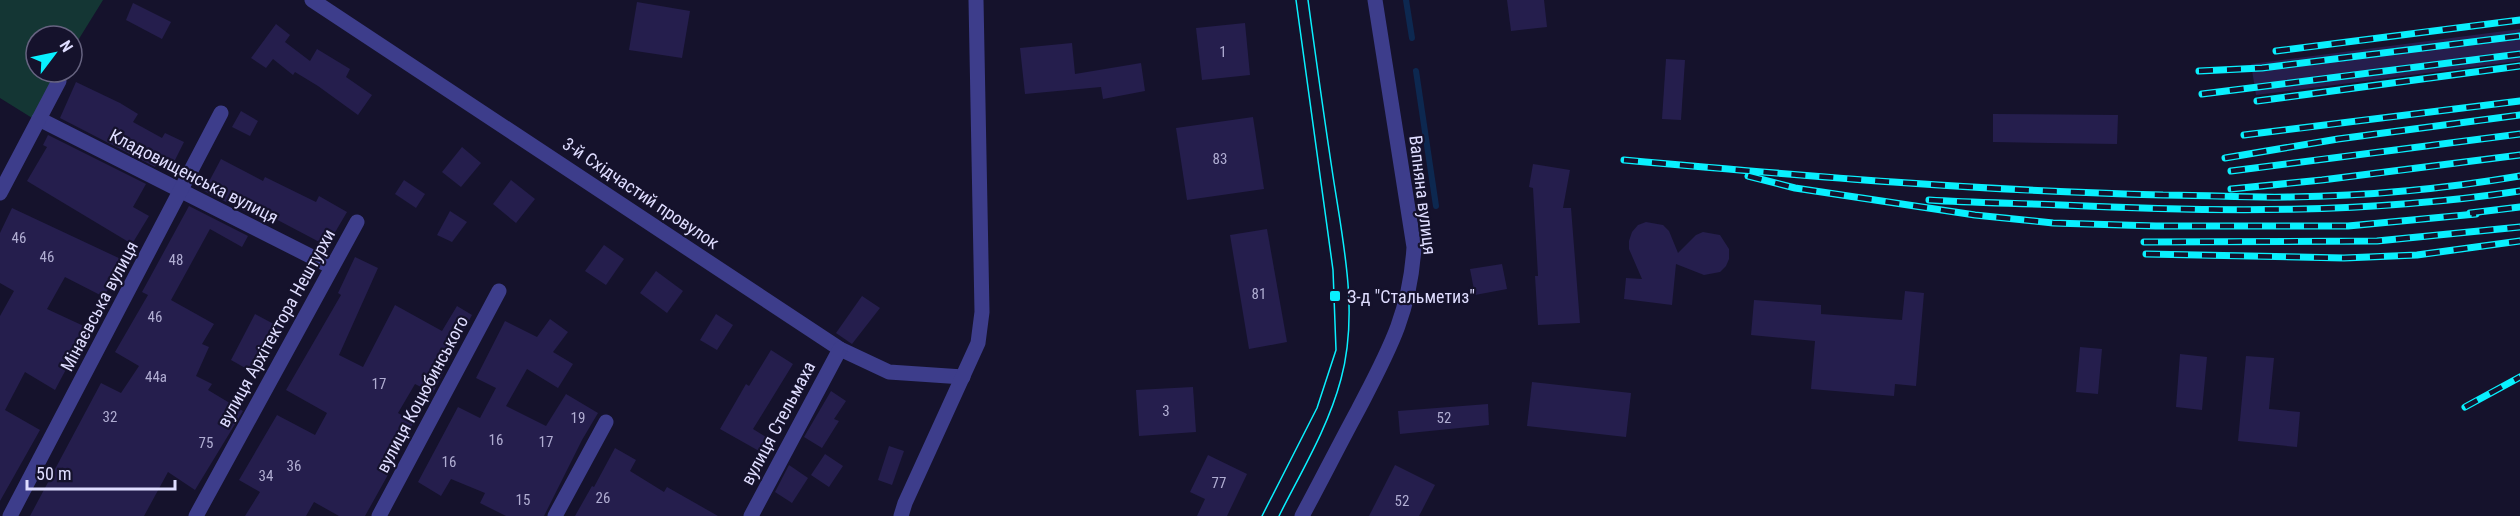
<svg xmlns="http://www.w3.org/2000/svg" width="2520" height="516" font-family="'Roboto Condensed',sans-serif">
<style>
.green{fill:#143634}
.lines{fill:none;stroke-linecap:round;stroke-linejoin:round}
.stream{stroke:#0d2850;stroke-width:6}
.building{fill:#251e4d}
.minor{stroke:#3d3d8b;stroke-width:15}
.tram{stroke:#09f0fe;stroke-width:1.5}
.rail-casing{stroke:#09f0fe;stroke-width:7}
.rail{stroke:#15122c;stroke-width:4.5;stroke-dasharray:14;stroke-linecap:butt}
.poi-dot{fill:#09f0fe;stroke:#15122c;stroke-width:2}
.labels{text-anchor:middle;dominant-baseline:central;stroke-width:4.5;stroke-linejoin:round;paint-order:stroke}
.number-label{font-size:15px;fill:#b0add2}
.street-label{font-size:18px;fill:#dfddff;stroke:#15122c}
.poi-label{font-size:18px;fill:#dfddff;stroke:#15122c;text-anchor:start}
</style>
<rect width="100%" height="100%" fill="#15122c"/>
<path class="green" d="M 0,0 L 103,0 L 72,50 L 72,36 L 36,36 L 36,72 L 60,72 L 37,121 L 0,98 Z"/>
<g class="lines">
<g class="stream">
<path d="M 1406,0 L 1412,38"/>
<path d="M 1416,71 L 1436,206"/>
</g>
</g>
<g class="building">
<path d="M 1507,0 L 1544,0 L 1547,27 L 1511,31 Z"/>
<path d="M 637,2 L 690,11 L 682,58 L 629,50 Z"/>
<path d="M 133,3 L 171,22 L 162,39 L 126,20 Z"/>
<path d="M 1245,23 L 1250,75 L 1202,80 L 1196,28 Z"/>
<path d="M 276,24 L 290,35 L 285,42 L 310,61 L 317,49 L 350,69 L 346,77 L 372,95 L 358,115 L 318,86 L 295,72 L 293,75 L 273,59 L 266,68 L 251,58 Z"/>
<path d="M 2520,29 L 2520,61 L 2256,95 L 2251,64 Z"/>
<path d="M 1072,43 L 1075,74 L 1141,63 L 1145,91 L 1103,99 L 1101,87 L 1025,94 L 1020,48 Z"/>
<path d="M 1666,59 L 1685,60 L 1681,120 L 1662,119 Z"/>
<path d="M 76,82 L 120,103 L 138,114 L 133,122 L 162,138 L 165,133 L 184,142 L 172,166 L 159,159 L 155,167 L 60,118 Z"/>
<path d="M 241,111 L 258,121 L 250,136 L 232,127 Z"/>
<path d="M 1993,114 L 2118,115 L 2117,144 L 1993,142 Z"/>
<path d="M 1253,117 L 1264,189 L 1187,200 L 1176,128 Z"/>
<path d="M 48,135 L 146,184 L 133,207 L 149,216 L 132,244 L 27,181 L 47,147 L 43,145 Z"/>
<path d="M 462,147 L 481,163 L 461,187 L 442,172 Z"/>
<path d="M 221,159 L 263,181 L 265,177 L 316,202 L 319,196 L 347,212 L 327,246 L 270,216 L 268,219 L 260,215 L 258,218 L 204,191 Z"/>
<path d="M 1533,164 L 1570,170 L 1563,208 L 1571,208 L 1580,323 L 1538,325 L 1535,276 L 1538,276 L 1533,188 L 1529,187 Z"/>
<path d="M 404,180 L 425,194 L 416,208 L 395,194 Z"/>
<path d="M 511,180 L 535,199 L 516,223 L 493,204 Z"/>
<path d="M 189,206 L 248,236 L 242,247 L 210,229 L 171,300 L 214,324 L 202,344 L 209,347 L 196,376 L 212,384 L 208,390 L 243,411 L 195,490 L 168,472 L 144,516 L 30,516 L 101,383 L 121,393 L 139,366 L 115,352 L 148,295 L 142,292 Z"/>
<path d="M 12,208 L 123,260 L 104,297 L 65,277 L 47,309 L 88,328 L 55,390 L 25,372 L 5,410 L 40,430 L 0,501 L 0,316 L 14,291 L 0,283 L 0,233 Z"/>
<path d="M 450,211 L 467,222 L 452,242 L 437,235 Z"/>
<path d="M 1646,222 L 1663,225 L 1669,231 L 1678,253 L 1696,235 L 1703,232 L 1720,235 L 1729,249 L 1729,259 L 1726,266 L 1720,272 L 1704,275 L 1676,264 L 1672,305 L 1624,299 L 1626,278 L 1642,279 L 1629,249 L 1629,241 L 1632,232 L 1638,225 Z"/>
<path d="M 1267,229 L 1287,342 L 1249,349 L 1230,235 Z"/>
<path d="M 604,245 L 624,259 L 606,285 L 585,271 Z"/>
<path d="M 355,257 L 378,268 L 339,355 L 363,367 L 395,305 L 442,331 L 457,306 L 472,315 L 443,368 L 445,369 L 433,393 L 415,384 L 398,413 L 414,422 L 397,453 L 399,455 L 365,516 L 339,516 L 314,502 L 306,516 L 245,516 L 260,492 L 239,480 L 277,415 L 315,435 L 327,413 L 286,390 L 341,295 L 338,293 Z"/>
<path d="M 1502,264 L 1507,289 L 1475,295 L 1470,269 Z"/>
<path d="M 656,271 L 683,291 L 667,313 L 640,293 Z"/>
<path d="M 1905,291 L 1924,293 L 1916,386 L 1895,384 L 1894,396 L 1811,389 L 1815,341 L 1751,335 L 1754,300 L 1821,305 L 1821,314 L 1902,320 Z"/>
<path d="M 862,296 L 880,308 L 852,344 L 836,333 Z"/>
<path d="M 255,314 L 283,329 L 258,375 L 231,360 Z"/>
<path d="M 716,314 L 733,325 L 717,350 L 700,340 Z"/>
<path d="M 550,319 L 568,332 L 553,352 L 573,364 L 558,388 L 527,369 L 506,406 L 546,426 L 566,394 L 598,413 L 582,440 L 544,516 L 506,516 L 480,503 L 485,493 L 451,479 L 441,496 L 418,482 L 458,407 L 480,418 L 496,388 L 476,378 L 505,321 L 537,337 Z"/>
<path d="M 2080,347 L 2102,349 L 2098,394 L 2076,392 Z"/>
<path d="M 771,350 L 793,364 L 753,429 L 766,437 L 759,451 L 720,429 L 746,384 L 749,386 Z"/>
<path d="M 2180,354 L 2207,357 L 2202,410 L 2176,407 Z"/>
<path d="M 2246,356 L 2274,358 L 2269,409 L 2300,412 L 2297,447 L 2238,441 Z"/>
<path d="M 1532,382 L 1631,393 L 1626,437 L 1527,426 Z"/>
<path d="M 1193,387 L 1196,432 L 1139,436 L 1136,390 Z"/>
<path d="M 831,391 L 846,401 L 834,419 L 839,421 L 822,448 L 804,437 Z"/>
<path d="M 1488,404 L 1489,425 L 1400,434 L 1398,411 Z"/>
<path d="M 889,446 L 904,451 L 892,485 L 878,480 Z"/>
<path d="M 615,448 L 636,460 L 630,471 L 664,492 L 667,487 L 718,516 L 575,516 L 592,486 L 594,487 Z"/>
<path d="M 825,454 L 843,466 L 829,487 L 811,475 Z"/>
<path d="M 1208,455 L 1247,474 L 1227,516 L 1197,516 L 1205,499 L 1190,492 Z"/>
<path d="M 789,465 L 808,478 L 792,503 L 775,492 Z"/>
<path d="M 1395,465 L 1435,485 L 1419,516 L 1369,516 Z"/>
</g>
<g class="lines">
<g class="minor">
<path d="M 312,0 L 840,349 L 889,372 L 963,377"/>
<path d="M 39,119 L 332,267"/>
<path d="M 0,193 L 59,81"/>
<path d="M 10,516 L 221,113"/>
<path d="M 196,516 L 357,222"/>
<path d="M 379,516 L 499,291"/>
<path d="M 555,516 L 606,422"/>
<path d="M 751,516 L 840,349"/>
<path d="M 901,516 L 905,503 L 978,343 L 982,312 L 976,0"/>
<path d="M 1302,516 C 1321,481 1339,445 1358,410 C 1388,352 1410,314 1414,247 L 1375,0"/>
</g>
<g class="tram">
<path d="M 1262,516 L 1317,408 L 1336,350 L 1333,270 L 1296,0"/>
<path d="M 1279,516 C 1301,472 1328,428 1341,379 C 1359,313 1343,242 1333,176 C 1324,117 1316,59 1308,0"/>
</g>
<g class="rail-casing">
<g id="rail">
<path d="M 2276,51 L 2520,20"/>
<path d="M 2199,71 L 2262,68 L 2520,36"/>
<path d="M 2202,94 L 2520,54"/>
<path d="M 2257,101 L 2520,66"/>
<path d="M 2244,135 L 2520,101"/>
<path d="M 2225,158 L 2338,139 L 2520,115"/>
<path d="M 1624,160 C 1804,176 1983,191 2163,195 C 2205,195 2248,198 2290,197 C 2367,196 2444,189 2520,176"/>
<path d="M 2231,171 L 2520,134"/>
<path d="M 1748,176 L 1795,188 L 1975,215 L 2053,223 L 2156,226 L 2348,226 L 2476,214"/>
<path d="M 2231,189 L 2322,180 L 2520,155"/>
<path d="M 1929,200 C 1973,203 2017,203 2061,205 C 2214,212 2369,214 2520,191"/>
<path d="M 2470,213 L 2520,207"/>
<path d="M 2144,242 L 2377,241 L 2520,227"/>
<path d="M 2146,254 L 2344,258 L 2417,255 L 2520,241"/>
<path d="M 2465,407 L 2520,377"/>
</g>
</g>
<use href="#rail" class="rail"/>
</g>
<rect class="poi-dot" x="1329" y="290" width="12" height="12" rx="3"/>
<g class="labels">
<g class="number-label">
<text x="1223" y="52">1</text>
<text x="1220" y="159">83</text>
<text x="19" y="238">46</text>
<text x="47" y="257">46</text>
<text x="176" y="260">48</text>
<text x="1259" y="294">81</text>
<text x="155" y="317">46</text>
<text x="156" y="377">44а</text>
<text x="379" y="384">17</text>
<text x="1166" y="411">3</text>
<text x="110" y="417">32</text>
<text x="578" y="418">19</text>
<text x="1444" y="418">52</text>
<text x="496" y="440">16</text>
<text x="546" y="442">17</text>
<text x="206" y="443">75</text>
<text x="449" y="462">16</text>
<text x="294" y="466">36</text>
<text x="266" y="476">34</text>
<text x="1219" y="483">77</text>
<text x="603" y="498">26</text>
<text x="523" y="500">15</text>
<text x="1402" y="501">52</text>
</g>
<g class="street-label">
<text transform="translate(194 176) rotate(27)">Кладовищенська вулиця</text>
<text transform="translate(641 193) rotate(34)">3-й Східчастий провулок</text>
<text transform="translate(1423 195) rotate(83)">Вапняна вулиця</text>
<text transform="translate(99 306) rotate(-62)">Мінаєвська вулиця</text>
<text transform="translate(276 328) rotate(-61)">вулиця Архітектора Нештурхи</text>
<text transform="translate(422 394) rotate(-62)">вулиця Коцюбинського</text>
<text transform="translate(778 423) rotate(-62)">вулиця Стельмаха</text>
</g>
<g class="poi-label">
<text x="1347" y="296">З-д "Стальметиз"</text>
</g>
</g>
<g transform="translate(54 54) rotate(58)"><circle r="28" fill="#15122c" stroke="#666380" stroke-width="1.5"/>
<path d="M0-4.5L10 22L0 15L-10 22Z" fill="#09f0fe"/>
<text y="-9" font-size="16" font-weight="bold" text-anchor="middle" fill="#dfddff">N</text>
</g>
<path d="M27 480v9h148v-9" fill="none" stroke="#dfddff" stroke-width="3"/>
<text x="36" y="480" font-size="18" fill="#dfddff" stroke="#15122c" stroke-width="4.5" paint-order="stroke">50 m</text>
</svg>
